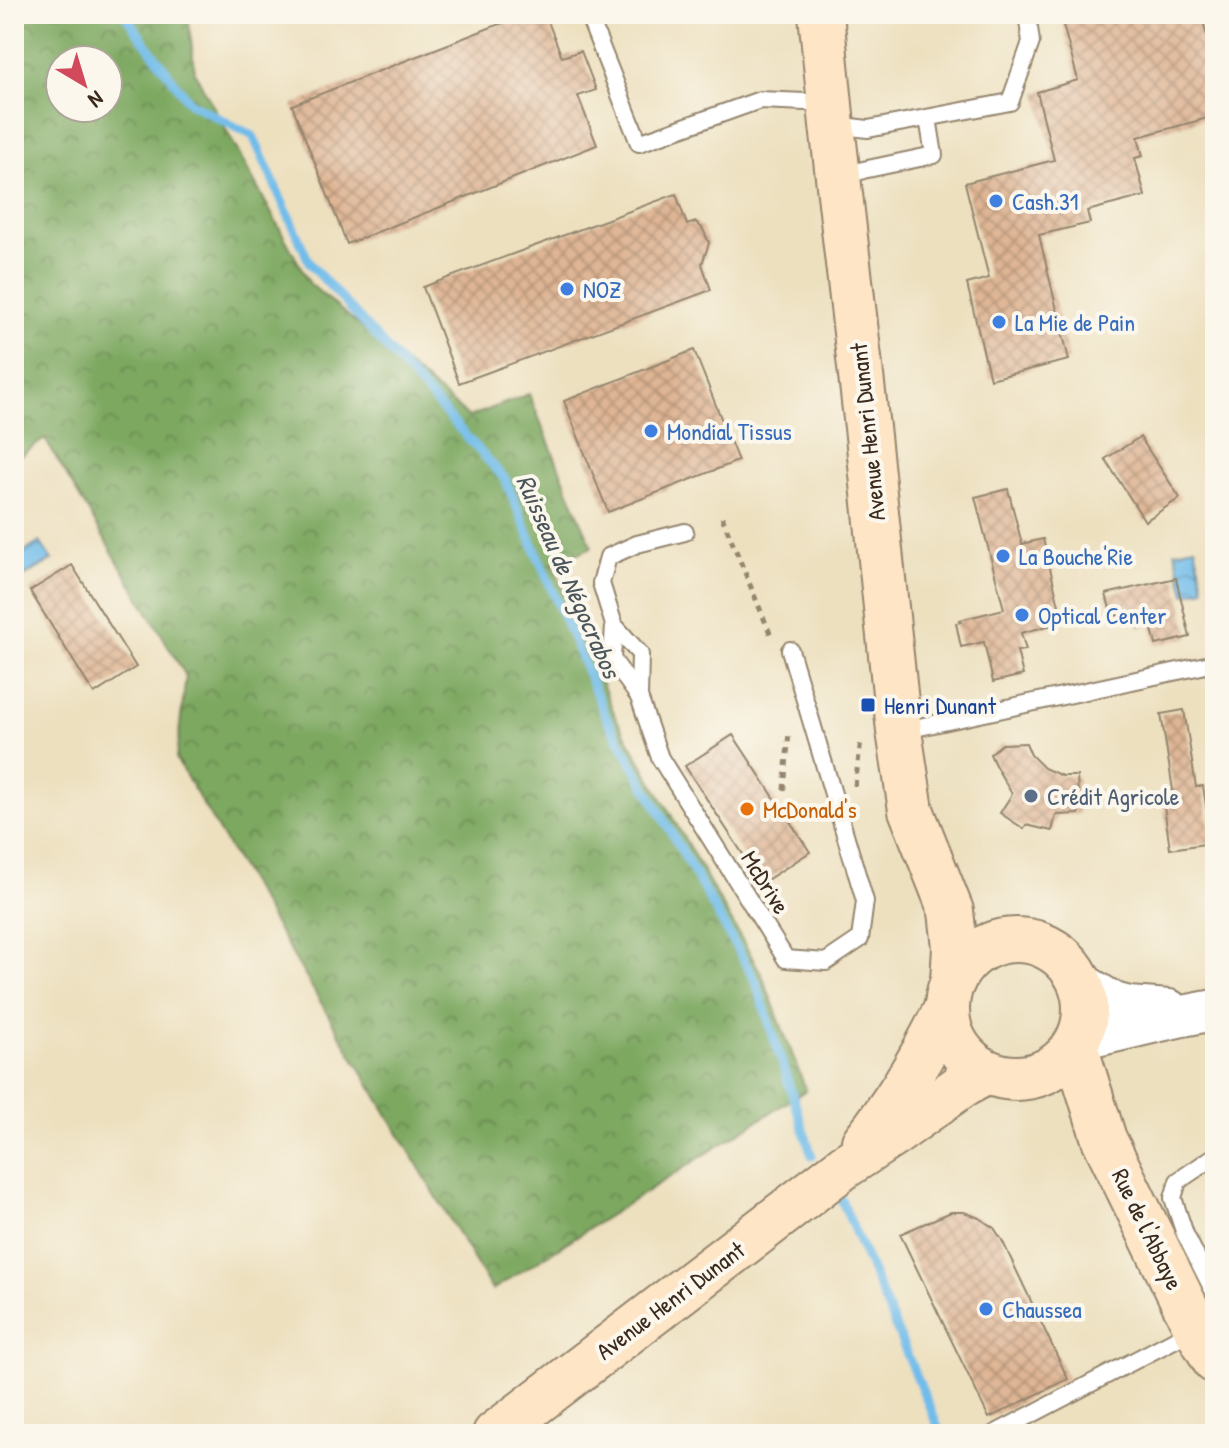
<svg xmlns="http://www.w3.org/2000/svg" width="1229" height="1448" font-family="'Patrick Hand',sans-serif">
<style>
.forest{fill:url(#forest-crowns);stroke:#5c693f;stroke-width:2;fill-rule:evenodd}
.water{fill:url(#water-waves);stroke:#567384;stroke-width:2}
.lines{fill:none;stroke-linecap:round;stroke-linejoin:round}
.stream{stroke:#70bcea;stroke-width:9}
.building{fill:url(#building-cross-hatch)}
.service-casing{stroke:#94856e;stroke-width:20}
.tertiary-casing{stroke:#94856e;stroke-width:44}
.secondary-casing{stroke:#94856e;stroke-width:48}
.path{stroke:#94856e;stroke-width:5;stroke-dasharray:6 6;stroke-linecap:butt}
.service{stroke:#fff;stroke-width:16}
.tertiary{stroke:#fff;stroke-width:40}
.secondary{stroke:#fde5c5;stroke-width:44}
.shop-dot{fill:#3f7fe0;stroke:#fbf7ec;stroke-width:3}
.transit-dot{fill:#1a4fb4;stroke:#fbf7ec;stroke-width:3}
.service-dot{fill:#5c6f8a;stroke:#fbf7ec;stroke-width:3}
.food-dot{fill:#e8710a;stroke:#fbf7ec;stroke-width:3}
.labels{text-anchor:middle;dominant-baseline:central;stroke-width:8;stroke-linejoin:round;paint-order:stroke}
.shop-label{font-size:24px;fill:#366cbe;stroke:#fbf7ec;text-anchor:start}
.street-label{font-size:24px;fill:#3b2a1e;stroke:#fbf7ec}
.transit-label{font-size:24px;fill:#164399;stroke:#fbf7ec;text-anchor:start}
.service-label{font-size:24px;fill:#4e5e75;stroke:#fbf7ec;text-anchor:start}
.food-label{font-size:24px;fill:#c56008;stroke:#fbf7ec;text-anchor:start}
.water-label{font-size:26px;font-style:italic;fill:#4b565b;stroke:#fbf7ec}
</style>
<defs>
<pattern id="forest-crowns" width="20" height="18" patternUnits="userSpaceOnUse" patternTransform="scale(2)"><rect width="20" height="18" fill="#7da860"/><path d="M2 6a3 3 0 1 1 6 0M12 15a3 3 0 1 1 6 0" fill="none" stroke="#68894f"/></pattern>
<pattern id="water-waves" width="16" height="10" patternUnits="userSpaceOnUse" patternTransform="scale(2)"><rect width="16" height="10" fill="#70bcea"/><path d="M0 5q4-4 8 0t8 0" fill="none" stroke="#5d99bd"/></pattern>
<pattern id="building-cross-hatch" width="8" height="8" patternUnits="userSpaceOnUse" patternTransform="scale(2)"><rect width="8" height="8" fill="#dfb695"/><path d="M0 0l8 8M0 8l8-8" fill="none" stroke="#b69479"/></pattern>
</defs>
<rect width="100%" height="100%" fill="#fbf7ec"/>
<filter id="ink" filterUnits="userSpaceOnUse"><feTurbulence type="fractalNoise" baseFrequency=".0125" numOctaves="2"/><feDisplacementMap in="SourceGraphic" scale="16" xChannelSelector="R" yChannelSelector="G"/><feConvolveMatrix kernelMatrix="1 2 1 2 8 2 1 2 1" color-interpolation-filters="sRGB"/></filter>
<filter id="wash" filterUnits="userSpaceOnUse"><feTurbulence type="fractalNoise" baseFrequency=".006" numOctaves="4" result="noise"/><feDisplacementMap in="SourceGraphic" scale="32" xChannelSelector="R" yChannelSelector="G"/><feGaussianBlur stdDeviation="1.8" result="paint"/><feColorMatrix in="noise" values="0 0 0 0 0 0 0 0 0 0 0 0 0 0 0 0 0 1.4 0 .05"/><feComposite in="paint" operator="in"/></filter>
<g filter="url(#wash)">
<rect width="100%" height="100%" fill="#ede0bf"/>
<path class="forest" d="M 14,14 L 188,14 L 195,73 L 310,284 L 469,417 L 529,394 L 592,547 L 553,564 L 616,718 L 762,975 L 806,1090 L 492,1290 L 176,759 L 186,676 L 45,439 L 14,460 ZM 60,60 L 108,60 L 108,108 L 60,108 Z"/>
<g class="water">
<path d="M 40,542 L 52,560 L 14,583 L 14,558 Z"/>
<path d="M 1195,547 L 1204,589 L 1185,594 L 1175,551 Z"/>
</g>
<g class="lines">
<g class="stream">
<path d="M 124,14 L 190,103 L 253,136 L 310,264 L 505,479 L 607,719 L 756,982 L 812,1156"/>
<path d="M 841,1199 L 941,1434"/>
</g>
</g>
<g id="blocks">
<g class="building">
<path d="M 525,14 L 545,14 L 562,57 L 581,51 L 596,90 L 578,96 L 597,145 L 347,244 L 292,105 Z"/>
<path d="M 1060,14 L 1201,14 L 1215,65 L 1215,116 L 1138,137 L 1143,156 L 1135,158 L 1145,196 L 1087,211 L 1090,223 L 1039,235 L 1069,360 L 990,379 L 967,284 L 989,278 L 965,183 L 1054,160 L 1037,92 L 1078,80 Z"/>
<path d="M 676,194 L 687,225 L 696,222 L 703,229 L 709,243 L 702,264 L 711,290 L 459,383 L 423,287 Z"/>
<path d="M 694,350 L 738,461 L 608,512 L 564,401 Z"/>
<path d="M 1140,437 L 1180,498 L 1145,521 L 1105,459 Z"/>
<path d="M 1008,489 L 1022,544 L 1043,539 L 1063,622 L 1021,633 L 1026,650 L 1017,651 L 1023,675 L 993,682 L 984,642 L 961,647 L 956,623 L 961,622 L 960,620 L 1004,609 L 975,497 Z"/>
<path d="M 72,565 L 136,667 L 94,694 L 30,591 Z"/>
<path d="M 1176,578 L 1190,637 L 1156,645 L 1151,625 L 1139,628 L 1135,612 L 1112,616 L 1106,594 Z"/>
<path d="M 1184,710 L 1196,787 L 1203,786 L 1212,843 L 1170,849 L 1162,792 L 1173,790 L 1161,714 Z"/>
<path d="M 733,735 L 810,852 L 762,883 L 685,766 Z"/>
<path d="M 1026,743 L 1031,755 L 1044,768 L 1062,776 L 1077,776 L 1079,814 L 1056,815 L 1052,831 L 1026,825 L 1024,829 L 1000,813 L 1012,794 L 995,765 L 990,754 L 1002,744 Z"/>
<path d="M 951,1212 L 964,1212 L 979,1218 L 994,1228 L 1002,1240 L 1068,1379 L 989,1418 L 900,1234 Z"/>
</g>
</g>
</g>
<g filter="url(#ink)">
<use href="#blocks" fill-opacity="0" stroke="#94856e" stroke-width="2"/>
<g class="lines">
<g class="service-casing">
<g id="service">
<path d="M 588,14 L 639,143 L 760,100 L 828,103"/>
<path d="M 834,125 L 868,129 L 1010,102 L 1031,42 L 1027,14"/>
<path d="M 840,179 L 863,170 L 934,155 L 928,118"/>
<path d="M 685,532 L 637,544 L 608,557 L 601,583 L 614,625 L 612,659 L 639,697 L 660,758 L 786,959 L 826,962 L 860,939 L 865,901 L 790,650"/>
<path d="M 614,625 L 640,654 L 639,697"/>
<path d="M 901,731 L 1215,663"/>
<path d="M 1215,1156 L 1178,1181 L 1173,1198 L 1185,1234 L 1215,1294"/>
<path d="M 994,1434 L 1195,1329"/>
</g>
</g>
<g class="tertiary-casing">
<g id="tertiary">
<path d="M 1081,983 L 1114,1003 L 1129,1007 L 1169,1010"/>
<path d="M 1078,1040 C 1124,1031 1169,1017 1215,1010"/>
</g>
</g>
<g class="secondary-casing">
<g id="secondary">
<path d="M 821,14 L 832,125 L 868,436 L 899,731 L 911,810 L 951,911 L 955,947 L 953,981"/>
<circle cx="1016" cy="1009" r="69"/>
<path d="M 1075,1046 L 1104,1139 L 1196,1328 L 1215,1361"/>
<path d="M 864,1142 C 897,1101 924,1055 947,1007"/>
<path d="M 495,1434 L 845,1166 L 894,1134 L 961,1086 L 987,1072"/>
</g>
</g>
<g class="path">
<path d="M 722,517 L 772,638"/>
<path d="M 855,786 L 861,740"/>
<path d="M 784,790 L 789,732"/>
</g>
<use href="#service" class="service"/>
<use href="#tertiary" class="tertiary"/>
<use href="#secondary" class="secondary"/>
</g>
</g>
<g class="shop-dot">
<circle cx="996" cy="201" r="8"/>
<circle cx="567" cy="289" r="8"/>
<circle cx="999" cy="322" r="8"/>
<circle cx="651" cy="431" r="8"/>
<circle cx="1003" cy="556" r="8"/>
<circle cx="1022" cy="615" r="8"/>
<circle cx="986" cy="1309" r="8"/>
</g>
<rect class="transit-dot" x="860" y="697" width="16" height="16" rx="4"/>
<circle class="service-dot" cx="1031" cy="796" r="8"/>
<circle class="food-dot" cx="747" cy="809" r="8"/>
<g class="labels">
<g class="shop-label">
<text x="1012" y="201">Cash.31</text>
<text x="583" y="289">NOZ</text>
<text x="1015" y="322">La Mie de Pain</text>
<text x="667" y="431">Mondial Tissus</text>
<text x="1019" y="556">La Bouche'Rie</text>
<text x="1038" y="615">Optical Center</text>
<text x="1002" y="1309">Chaussea</text>
</g>
<g class="street-label">
<text transform="translate(867 432) rotate(-96)">Avenue Henri Dunant</text>
<text transform="translate(766 882) rotate(58)">McDrive</text>
<text transform="translate(1148 1229) rotate(64)">Rue de l'Abbaye</text>
<text transform="translate(670 1300) rotate(-37)">Avenue Henri Dunant</text>
</g>
<g class="transit-label">
<text x="884" y="705">Henri Dunant</text>
</g>
<g class="service-label">
<text x="1047" y="796">Crédit Agricole</text>
</g>
<g class="food-label">
<text x="763" y="809">McDonald's</text>
</g>
<g class="water-label">
<text transform="translate(569 576) rotate(66)">Ruisseau de Négocrabos</text>
</g>
</g>
<rect width="1229" height="1448" fill="none" stroke="#fbf7ec" stroke-width="48"/>
<g transform="translate(84 84) rotate(142)"><circle r="38" fill="#fbf7ec" stroke="#aea59a" stroke-width="2"/>
<path d="M0-6L14 30L0 20L-14 30Z" fill="#d1495b"/>
<text y="-12" font-size="22" font-weight="bold" text-anchor="middle" fill="#3b2a1e">N</text>
</g>
</svg>
